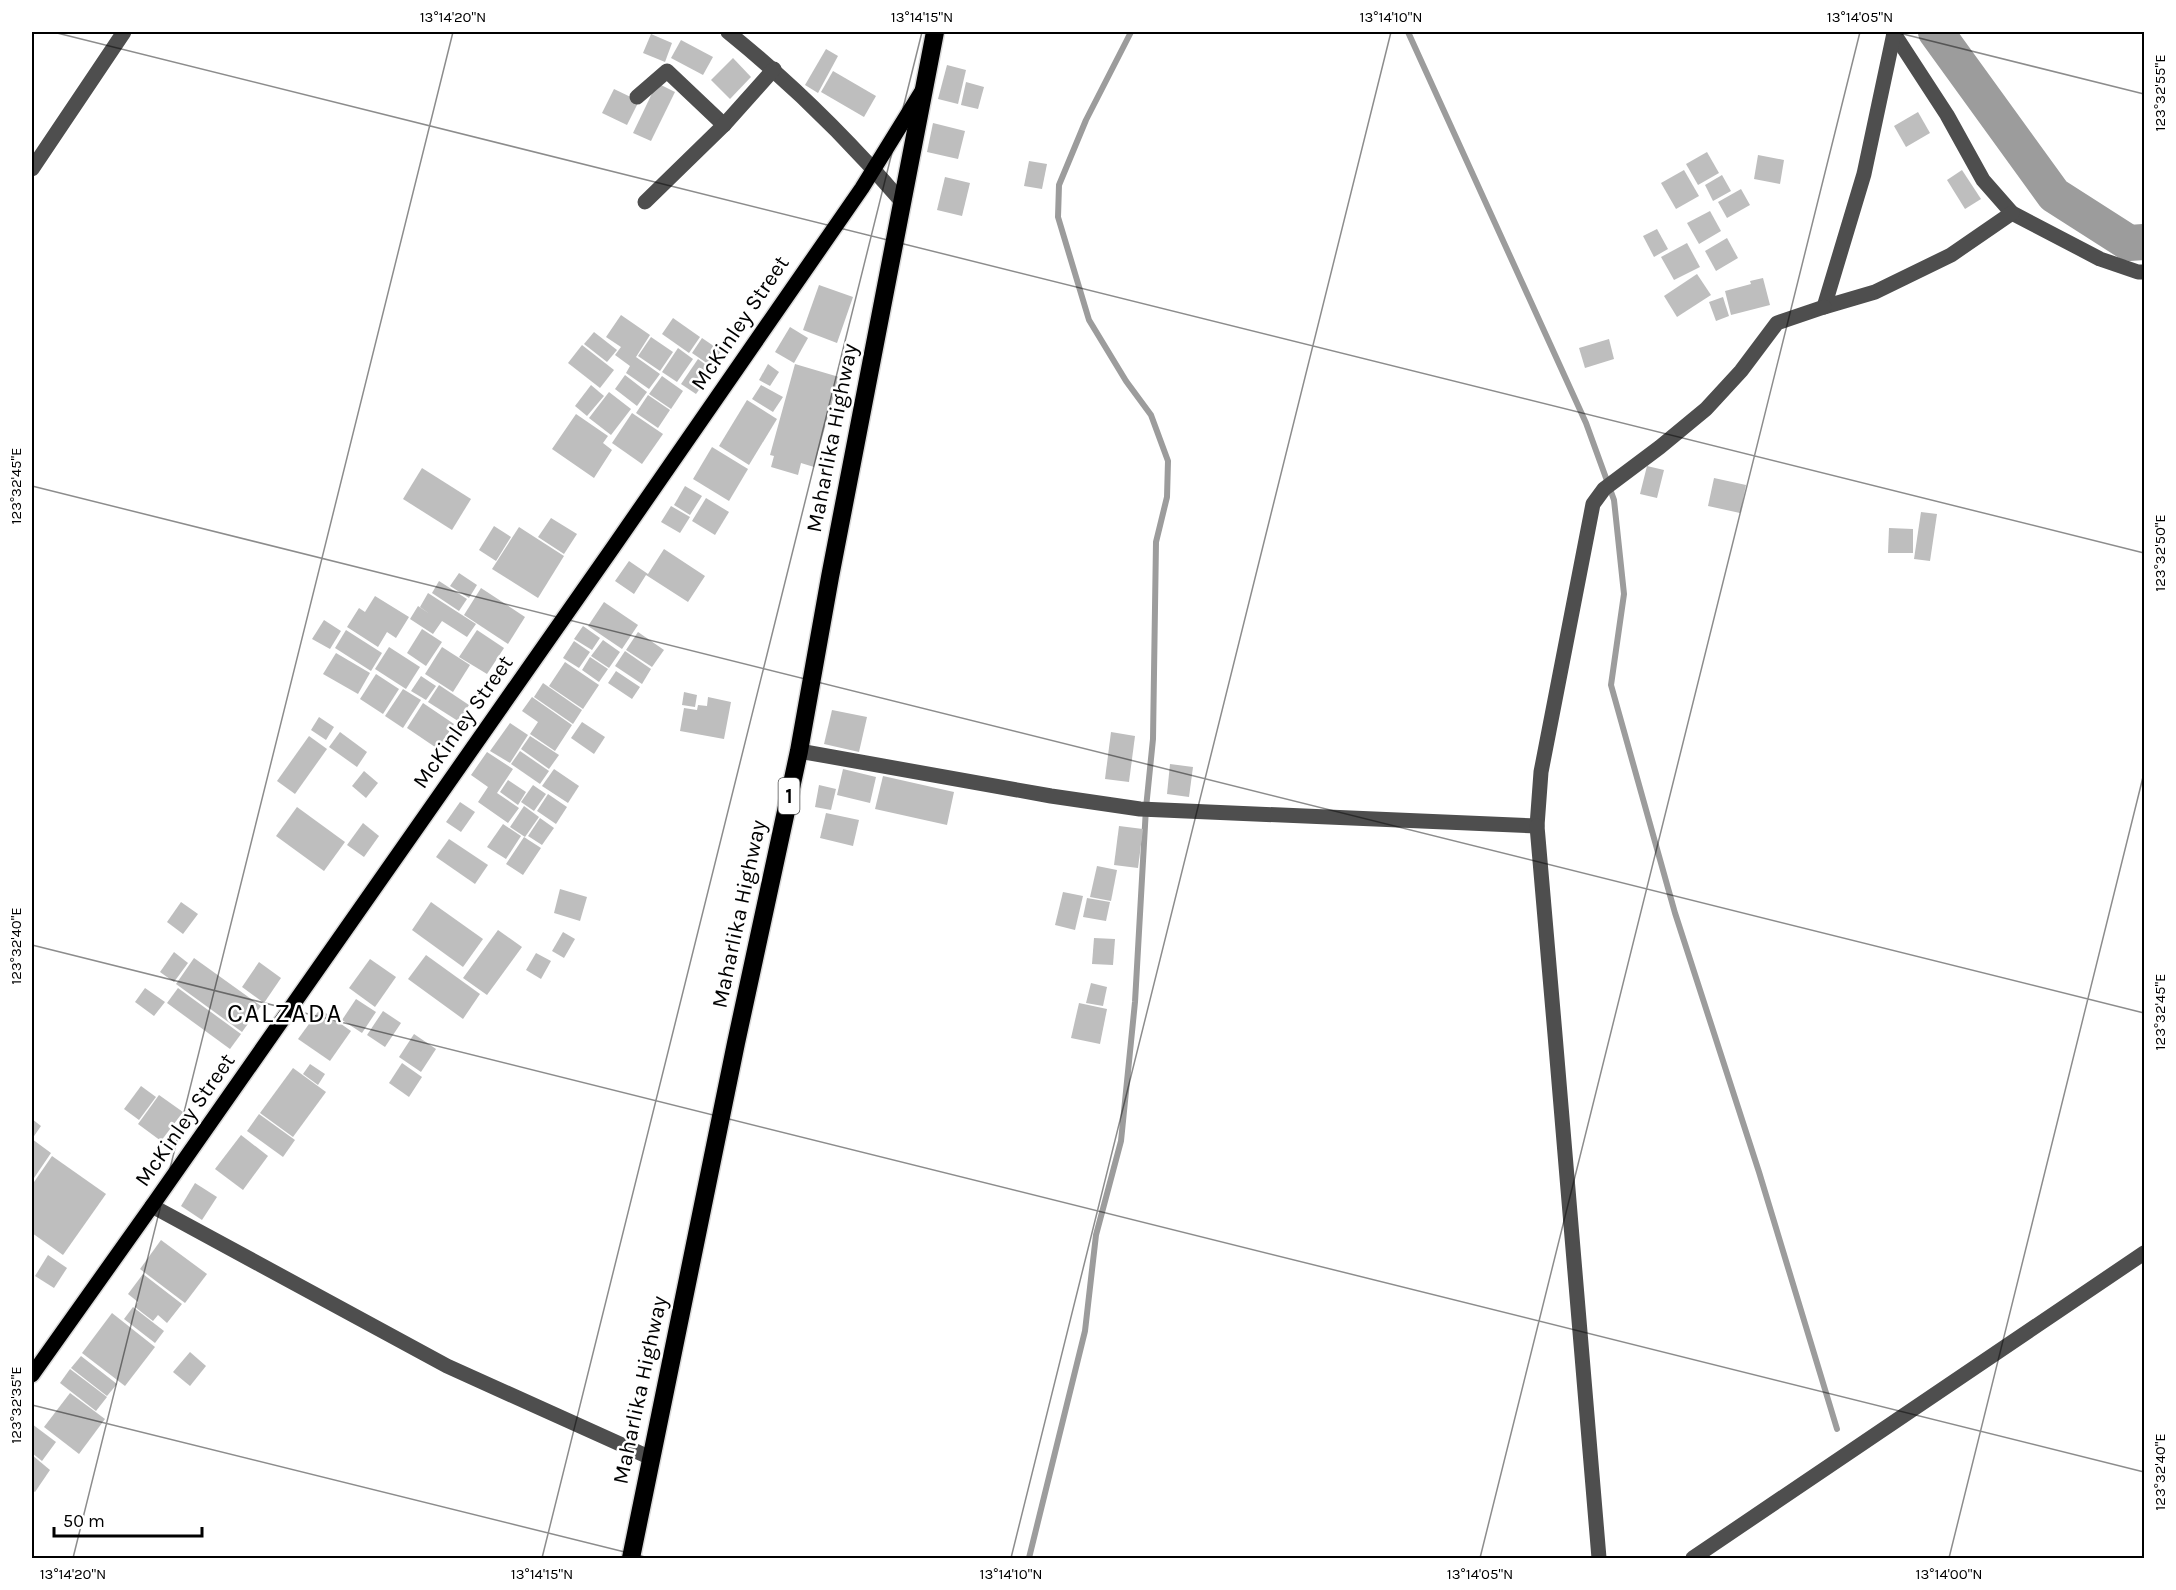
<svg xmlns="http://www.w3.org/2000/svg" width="2176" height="1590" font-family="Karla,sans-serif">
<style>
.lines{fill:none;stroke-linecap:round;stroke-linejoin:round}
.stream{stroke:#9c9c9c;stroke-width:6}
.river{stroke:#9c9c9c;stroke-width:36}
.building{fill:#bebebe}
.major-casing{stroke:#dbdbdb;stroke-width:18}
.highway-casing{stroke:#dbdbdb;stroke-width:21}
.minor{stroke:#4e4e4e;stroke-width:15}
.major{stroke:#000;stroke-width:15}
.highway{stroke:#000;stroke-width:18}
.ticks{fill:none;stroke:#000;stroke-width:1.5;stroke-opacity:0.45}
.labels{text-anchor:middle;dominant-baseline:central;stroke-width:5;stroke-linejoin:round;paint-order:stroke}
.shield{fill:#fff;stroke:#4c4c4c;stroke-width:1.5}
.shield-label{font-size:21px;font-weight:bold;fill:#000}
.street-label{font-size:22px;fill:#000;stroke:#fff}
.quarter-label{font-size:26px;letter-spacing:1.5px;fill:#000;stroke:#fff}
.neatline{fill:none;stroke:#000;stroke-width:2}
.ticks-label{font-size:15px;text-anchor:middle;fill:#000}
</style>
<rect width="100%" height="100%" fill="#fff"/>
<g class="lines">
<g class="stream">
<path d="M 1408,32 L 1586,423 L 1614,500 L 1624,594 L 1611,685 L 1675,913 L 1759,1172 L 1837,1429"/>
<path d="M 1029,1558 L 1085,1331 L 1096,1235 L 1121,1141 L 1135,1002 L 1146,808 L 1153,739 L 1156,542 L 1167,497 L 1168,461 L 1151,415 L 1126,381 L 1089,320 L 1058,217 L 1059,185 L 1086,120 L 1131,32"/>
</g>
<path class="river" d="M 1936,32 L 2054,195 L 2129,243 L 2144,242"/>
</g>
<g class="building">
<path d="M 651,34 L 672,43 L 665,62 L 643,53 Z"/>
<path d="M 681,40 L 713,57 L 703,75 L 671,58 Z"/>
<path d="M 826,49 L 838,56 L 818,93 L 805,85 Z"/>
<path d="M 733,58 L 751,77 L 730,99 L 711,80 Z"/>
<path d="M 947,65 L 966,70 L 958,104 L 938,99 Z"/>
<path d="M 833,71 L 876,96 L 864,117 L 821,92 Z"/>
<path d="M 966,82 L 984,87 L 978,109 L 961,105 Z"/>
<path d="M 657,83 L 675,92 L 651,141 L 633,133 Z"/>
<path d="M 614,89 L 639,101 L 627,125 L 602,113 Z"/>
<path d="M 1918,112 L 1930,133 L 1906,147 L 1894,126 Z"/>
<path d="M 933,123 L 965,131 L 958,159 L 927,152 Z"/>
<path d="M 1707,152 L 1719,173 L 1698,185 L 1686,164 Z"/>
<path d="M 1758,155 L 1784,160 L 1780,184 L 1754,179 Z"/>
<path d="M 1029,161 L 1047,164 L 1042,189 L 1024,186 Z"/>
<path d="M 1684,170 L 1699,196 L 1676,209 L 1661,183 Z"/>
<path d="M 1962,170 L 1981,199 L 1965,209 L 1947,180 Z"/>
<path d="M 1722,175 L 1731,191 L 1713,201 L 1705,185 Z"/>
<path d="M 945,177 L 970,183 L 962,216 L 937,210 Z"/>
<path d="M 1741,189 L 1750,205 L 1727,218 L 1718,202 Z"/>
<path d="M 1710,211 L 1721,231 L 1699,244 L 1687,223 Z"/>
<path d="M 1657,229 L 1668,249 L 1654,257 L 1643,236 Z"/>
<path d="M 1727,238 L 1738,258 L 1716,271 L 1705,251 Z"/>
<path d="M 1687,243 L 1700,267 L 1674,280 L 1661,257 Z"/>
<path d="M 1697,274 L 1711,295 L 1677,317 L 1664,296 Z"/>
<path d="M 1763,278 L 1770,305 L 1731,315 L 1725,291 L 1751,284 L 1750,281 Z"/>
<path d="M 819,285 L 853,297 L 837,343 L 803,330 Z"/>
<path d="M 1723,297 L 1729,316 L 1716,321 L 1709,302 Z"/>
<path d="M 621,315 L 650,335 L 636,357 L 660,374 L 649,389 L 626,373 L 630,366 L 615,355 L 621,347 L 606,337 Z"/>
<path d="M 673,318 L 700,337 L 689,353 L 662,334 Z"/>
<path d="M 790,327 L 808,338 L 794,363 L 775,352 Z"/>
<path d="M 594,332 L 617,350 L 607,362 L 584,344 Z"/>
<path d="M 651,337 L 673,352 L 660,371 L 638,356 Z"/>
<path d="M 702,338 L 721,351 L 711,366 L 692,353 Z"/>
<path d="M 1609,339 L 1614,359 L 1585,368 L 1579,348 Z"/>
<path d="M 582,345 L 614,370 L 600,388 L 568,363 Z"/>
<path d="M 678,348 L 693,359 L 677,382 L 662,372 Z"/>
<path d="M 698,359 L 713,370 L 696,394 L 681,384 Z"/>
<path d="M 768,364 L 779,372 L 770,386 L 759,380 Z"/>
<path d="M 795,364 L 839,377 L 814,467 L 801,463 L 798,475 L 771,467 L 774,456 L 770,455 Z"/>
<path d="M 625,375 L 647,392 L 637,406 L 615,389 Z"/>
<path d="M 662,376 L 683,391 L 671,409 L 649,394 Z"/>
<path d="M 591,385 L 604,396 L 587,416 L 575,406 Z"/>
<path d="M 761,385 L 783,397 L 773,412 L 752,399 Z"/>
<path d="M 609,392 L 631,409 L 611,435 L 589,418 Z"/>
<path d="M 648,395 L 670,410 L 658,428 L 636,413 Z"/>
<path d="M 747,400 L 777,419 L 749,465 L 719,446 Z"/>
<path d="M 632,413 L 663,434 L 642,464 L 612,443 Z"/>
<path d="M 576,414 L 608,436 L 603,443 L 612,450 L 594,478 L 552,449 Z"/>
<path d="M 712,447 L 748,469 L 729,501 L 693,479 Z"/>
<path d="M 1647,466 L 1664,470 L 1657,498 L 1640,494 Z"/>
<path d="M 422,468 L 471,499 L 452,530 L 403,499 Z"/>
<path d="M 1714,478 L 1746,485 L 1740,513 L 1708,506 Z"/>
<path d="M 685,486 L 702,496 L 690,515 L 674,505 Z"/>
<path d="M 706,498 L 729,512 L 715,535 L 692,521 Z"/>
<path d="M 671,506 L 690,517 L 680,533 L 661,522 Z"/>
<path d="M 1921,512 L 1937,514 L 1930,561 L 1914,559 Z"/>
<path d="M 551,518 L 577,534 L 564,554 L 538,537 Z"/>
<path d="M 494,526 L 511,537 L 496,561 L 479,550 Z"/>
<path d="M 519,527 L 564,556 L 538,598 L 492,569 Z"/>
<path d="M 1889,528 L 1913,529 L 1913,553 L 1888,553 Z"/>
<path d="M 664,549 L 705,576 L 688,602 L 646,575 L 634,594 L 615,581 L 629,561 L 648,574 Z"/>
<path d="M 459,573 L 477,585 L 469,598 L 450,586 Z"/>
<path d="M 439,581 L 467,599 L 459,611 L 432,593 Z"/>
<path d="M 481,588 L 525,617 L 508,644 L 464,615 Z"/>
<path d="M 428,593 L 476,624 L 467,637 L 442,621 L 433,634 L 410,619 L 418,606 L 430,614 L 420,607 Z"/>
<path d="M 375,596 L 409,617 L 396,638 L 387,632 L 378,647 L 347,627 L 359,608 L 365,612 Z"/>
<path d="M 604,602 L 638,625 L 622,649 L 588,626 Z"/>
<path d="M 324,620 L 341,631 L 330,649 L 312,639 Z"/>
<path d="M 583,626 L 600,638 L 592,650 L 574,639 Z"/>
<path d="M 422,629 L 442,642 L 426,666 L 407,653 Z"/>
<path d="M 346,630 L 382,653 L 371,671 L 335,648 Z"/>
<path d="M 477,630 L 504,648 L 487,674 L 459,657 Z"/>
<path d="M 638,632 L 664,650 L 652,667 L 626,650 Z"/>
<path d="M 603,640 L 620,652 L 609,668 L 591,656 Z"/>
<path d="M 574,641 L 590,652 L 579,668 L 563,658 Z"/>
<path d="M 389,647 L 420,667 L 406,689 L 375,669 Z"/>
<path d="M 442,647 L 470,665 L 453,692 L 425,674 Z"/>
<path d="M 625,651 L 651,669 L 642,684 L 615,666 Z"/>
<path d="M 336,653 L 370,673 L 358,694 L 323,674 Z"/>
<path d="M 590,657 L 608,669 L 599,682 L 582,670 Z"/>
<path d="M 565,662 L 599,685 L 583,709 L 549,686 Z"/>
<path d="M 616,671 L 640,687 L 632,699 L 608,683 Z"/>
<path d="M 376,674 L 399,689 L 383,714 L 360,699 Z"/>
<path d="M 421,676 L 436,686 L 426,700 L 411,691 Z"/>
<path d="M 543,683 L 582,710 L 573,724 L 534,697 Z"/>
<path d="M 439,685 L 469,705 L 458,721 L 428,702 Z"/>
<path d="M 403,689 L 421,700 L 403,728 L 385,716 Z"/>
<path d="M 684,692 L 697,695 L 695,707 L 682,705 Z"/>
<path d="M 532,697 L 572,725 L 555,751 L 530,734 L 538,722 L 522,711 Z"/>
<path d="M 708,697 L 731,702 L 724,739 L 680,731 L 684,708 L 697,710 L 698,705 L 707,706 Z"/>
<path d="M 423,703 L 454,724 L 438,749 L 407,728 Z"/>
<path d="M 832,710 L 867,717 L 859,752 L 824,744 Z"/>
<path d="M 319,717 L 334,727 L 326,740 L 311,730 Z"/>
<path d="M 582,722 L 605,737 L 594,754 L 571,738 Z"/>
<path d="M 510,723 L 528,735 L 510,763 L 490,751 Z"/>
<path d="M 340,732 L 367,752 L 357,767 L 329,747 Z"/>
<path d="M 1111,732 L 1135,736 L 1129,782 L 1105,779 Z"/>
<path d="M 309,736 L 327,749 L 295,794 L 277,781 Z"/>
<path d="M 530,736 L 559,755 L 549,769 L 521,749 Z"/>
<path d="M 520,751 L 549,771 L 540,784 L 511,764 Z"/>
<path d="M 487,752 L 513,769 L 497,793 L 519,808 L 508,823 L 478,802 L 488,787 L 471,775 Z"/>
<path d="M 1170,764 L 1193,767 L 1189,797 L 1167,794 Z"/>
<path d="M 554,769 L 579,786 L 568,803 L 542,786 Z"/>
<path d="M 843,769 L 876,777 L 870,803 L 837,795 Z"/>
<path d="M 364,771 L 378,783 L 366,798 L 352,786 Z"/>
<path d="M 883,776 L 954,792 L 947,825 L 875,809 Z"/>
<path d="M 508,780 L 526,792 L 518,805 L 500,792 Z"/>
<path d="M 533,785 L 546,794 L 534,811 L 521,802 Z"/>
<path d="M 819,785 L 836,789 L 831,810 L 815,807 Z"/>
<path d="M 548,794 L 567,807 L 556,824 L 537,811 Z"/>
<path d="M 460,802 L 475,812 L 461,832 L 446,822 Z"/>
<path d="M 524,806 L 539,817 L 525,837 L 510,827 Z"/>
<path d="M 297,807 L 345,842 L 324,871 L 276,836 Z"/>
<path d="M 826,813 L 859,820 L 853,846 L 820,838 Z"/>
<path d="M 540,818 L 554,828 L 542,845 L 528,836 Z"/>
<path d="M 363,823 L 379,836 L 364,857 L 347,845 Z"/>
<path d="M 503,824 L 521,836 L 506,859 L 487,847 Z"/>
<path d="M 1119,826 L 1143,829 L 1138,868 L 1114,865 Z"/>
<path d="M 524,837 L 541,848 L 523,875 L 506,864 Z"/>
<path d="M 449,839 L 488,865 L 475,884 L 436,857 Z"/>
<path d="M 1097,866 L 1117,870 L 1111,901 L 1090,897 Z"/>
<path d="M 560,889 L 587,897 L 580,921 L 554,913 Z"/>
<path d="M 1063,892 L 1083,896 L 1075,930 L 1055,925 Z"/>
<path d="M 1087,898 L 1110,902 L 1106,921 L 1083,917 Z"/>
<path d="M 181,902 L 198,914 L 183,934 L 167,922 Z"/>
<path d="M 431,902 L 483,939 L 463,967 L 412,930 Z"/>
<path d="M 498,930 L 522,947 L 487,995 L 463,978 Z"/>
<path d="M 563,932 L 575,939 L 564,958 L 552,951 Z"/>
<path d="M 1094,938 L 1115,939 L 1113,965 L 1092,964 Z"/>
<path d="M 174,952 L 188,963 L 174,982 L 160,972 Z"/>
<path d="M 536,953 L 551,961 L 541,979 L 526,970 Z"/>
<path d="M 426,955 L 480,994 L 463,1019 L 408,979 Z"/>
<path d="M 194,958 L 261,1006 L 242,1032 L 176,984 Z"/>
<path d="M 370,959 L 396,977 L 375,1007 L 349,988 Z"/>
<path d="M 259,962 L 281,978 L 264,1003 L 242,987 Z"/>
<path d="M 1091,983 L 1107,987 L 1103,1006 L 1086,1003 Z"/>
<path d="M 145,988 L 165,1002 L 154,1016 L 135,1002 Z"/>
<path d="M 178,988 L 241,1034 L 230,1049 L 167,1003 Z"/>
<path d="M 356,999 L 376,1012 L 362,1033 L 342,1020 Z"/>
<path d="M 1079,1003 L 1107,1009 L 1100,1044 L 1071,1038 Z"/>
<path d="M 320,1009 L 351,1031 L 330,1061 L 298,1039 Z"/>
<path d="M 383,1011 L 401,1023 L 385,1047 L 367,1035 Z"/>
<path d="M 414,1034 L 436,1049 L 421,1072 L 399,1057 Z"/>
<path d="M 402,1063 L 422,1077 L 409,1097 L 389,1083 Z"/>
<path d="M 310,1064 L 325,1074 L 318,1085 L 303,1074 Z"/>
<path d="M 293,1068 L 326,1092 L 293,1137 L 260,1113 Z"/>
<path d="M 141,1086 L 156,1097 L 139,1120 L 124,1109 Z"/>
<path d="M 159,1095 L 183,1112 L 161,1141 L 138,1124 Z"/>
<path d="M 259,1114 L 295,1140 L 283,1157 L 247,1131 Z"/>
<path d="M 32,1119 L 41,1126 L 32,1139 L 51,1153 L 32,1181 Z"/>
<path d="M 241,1135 L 268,1156 L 243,1190 L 215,1169 Z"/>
<path d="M 52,1156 L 106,1194 L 63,1255 L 32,1233 L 32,1185 Z"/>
<path d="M 195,1183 L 217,1197 L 202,1220 L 181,1206 Z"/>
<path d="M 161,1240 L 207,1274 L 185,1303 L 140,1269 Z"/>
<path d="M 48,1255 L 67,1268 L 54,1288 L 35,1276 Z"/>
<path d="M 143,1274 L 182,1304 L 167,1323 L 158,1315 L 153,1321 L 135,1307 L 138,1302 L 128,1294 Z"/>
<path d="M 133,1307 L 164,1331 L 155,1343 L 124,1319 Z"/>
<path d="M 112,1313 L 155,1347 L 125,1386 L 82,1353 Z"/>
<path d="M 190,1352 L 206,1366 L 190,1386 L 173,1372 Z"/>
<path d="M 81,1356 L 117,1384 L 107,1396 L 71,1368 Z"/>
<path d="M 70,1369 L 107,1397 L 96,1411 L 60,1383 Z"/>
<path d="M 70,1393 L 105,1419 L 79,1454 L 44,1427 Z"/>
<path d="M 32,1424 L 56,1442 L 42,1461 L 32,1453 Z"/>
<path d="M 32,1455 L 50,1470 L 35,1492 L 32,1490 Z"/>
</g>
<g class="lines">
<g class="major-casing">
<path id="major" d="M 32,1375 L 152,1206 L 612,549 L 862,188 L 922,91"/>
</g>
<g class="highway-casing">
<path id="highway" d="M 631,1558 L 736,1043 L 799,751 L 830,577 L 935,32"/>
</g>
<g class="minor">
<path d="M 728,32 C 791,83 849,140 902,202"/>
<path d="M 1893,32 L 1947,115 L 1983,180 L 2012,213 L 2100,259 L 2138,272 L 2144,272"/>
<path d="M 1894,33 L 1864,174 L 1824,307 L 1875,292 L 1951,255 L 2012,213"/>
<path d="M 637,97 L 667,71 L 724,125"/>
<path d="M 32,169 L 124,32"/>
<path d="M 645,202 L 724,125 L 774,69"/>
<path d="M 799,751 L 1051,796 L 1140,809 L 1537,826 L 1541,772 L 1593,504 L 1604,489 L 1660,447 L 1706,409 L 1741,371 L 1777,323 L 1824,307"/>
<path d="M 1537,826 C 1559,1070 1577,1315 1599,1558"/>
<path d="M 152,1206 L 447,1366 L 651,1458"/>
<path d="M 1693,1558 L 2144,1253"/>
</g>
<use href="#major" class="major"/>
<use href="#highway" class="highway"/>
</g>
<path class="ticks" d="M 53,32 L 2144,553M 1895,32 L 2144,94M 32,486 L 2144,1013M 32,945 L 2144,1472M 32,1405 L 649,1558M 73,1558 L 453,32M 542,1558 L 922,32M 1011,1558 L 1391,32M 1480,1558 L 1860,32M 1949,1558 L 2144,773"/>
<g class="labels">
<rect class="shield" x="778.5" y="778" width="21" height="36" rx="4.5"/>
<g class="shield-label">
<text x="789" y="796">1</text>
</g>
<g class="street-label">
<text transform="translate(740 323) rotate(-56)">McKinley Street</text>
<text transform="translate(832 438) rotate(-79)">Maharlika Highway</text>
<text transform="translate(463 722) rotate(-55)">McKinley Street</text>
<text transform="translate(739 914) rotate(-78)">Maharlika Highway</text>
<text transform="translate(185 1120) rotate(-55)">McKinley Street</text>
<text transform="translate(640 1390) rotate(-78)">Maharlika Highway</text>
</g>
<g class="quarter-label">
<text x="285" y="1013">CALZADA</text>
</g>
</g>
<rect width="2176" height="1590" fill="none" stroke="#ffffff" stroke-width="66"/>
<path d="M54 1527v9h148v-9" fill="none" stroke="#000000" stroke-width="3"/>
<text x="63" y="1527" font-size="18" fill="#000000" stroke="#ffffff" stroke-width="4.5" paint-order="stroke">50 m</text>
<rect x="33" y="33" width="2110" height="1524" class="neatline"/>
<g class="ticks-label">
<text x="453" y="22">13°14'20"N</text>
<text x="922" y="22">13°14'15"N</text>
<text x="1391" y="22">13°14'10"N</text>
<text x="1860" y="22">13°14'05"N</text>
<text transform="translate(2160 93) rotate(-90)" y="5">123°32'55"E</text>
<text transform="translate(16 486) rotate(-90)" y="5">123°32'45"E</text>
<text transform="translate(2160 553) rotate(-90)" y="5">123°32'50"E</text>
<text transform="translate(16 946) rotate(-90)" y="5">123°32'40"E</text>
<text transform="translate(2160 1012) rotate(-90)" y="5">123°32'45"E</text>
<text transform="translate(16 1405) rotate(-90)" y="5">123°32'35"E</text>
<text transform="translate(2160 1472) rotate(-90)" y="5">123°32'40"E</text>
<text x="73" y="1579">13°14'20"N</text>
<text x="542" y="1579">13°14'15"N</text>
<text x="1011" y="1579">13°14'10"N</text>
<text x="1480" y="1579">13°14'05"N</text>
<text x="1949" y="1579">13°14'00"N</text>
</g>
</svg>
